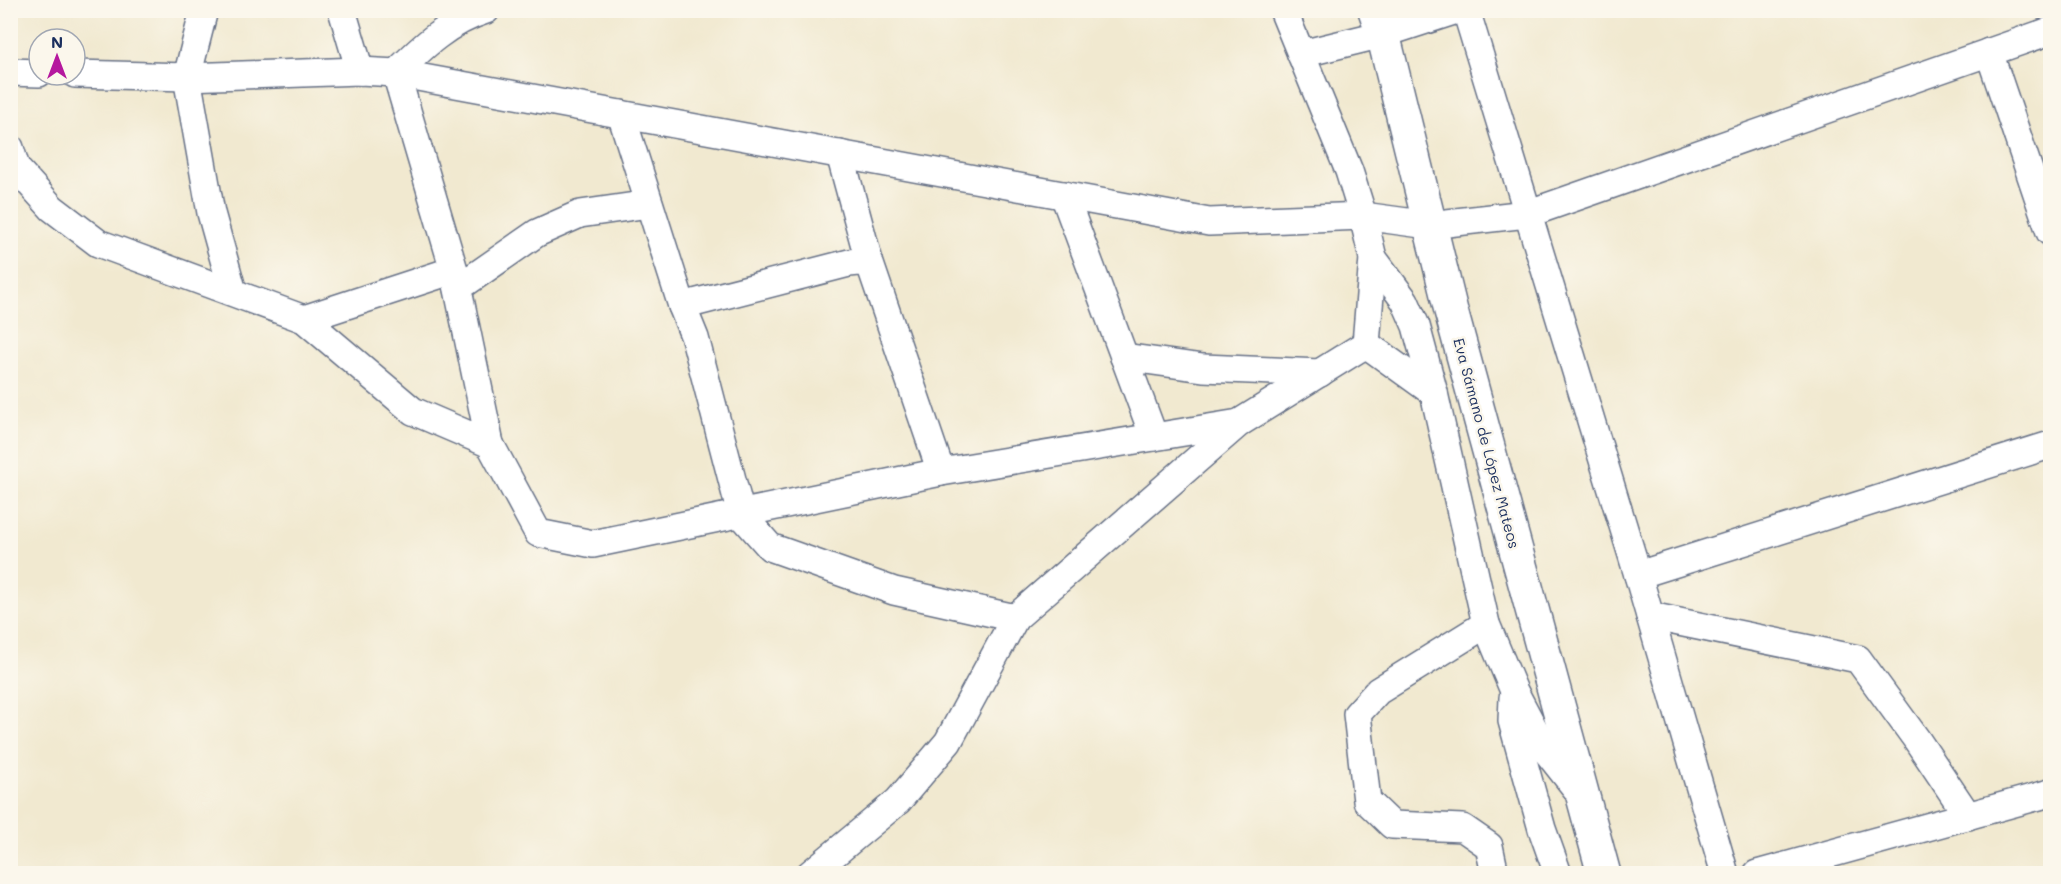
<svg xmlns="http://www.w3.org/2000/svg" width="2061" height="884" font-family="Mali,sans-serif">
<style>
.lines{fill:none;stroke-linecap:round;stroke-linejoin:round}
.minor-casing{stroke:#667086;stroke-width:30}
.secondary-casing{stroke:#667086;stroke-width:36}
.minor{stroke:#fff;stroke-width:27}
.secondary{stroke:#fff;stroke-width:33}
.labels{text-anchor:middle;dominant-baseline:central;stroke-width:5;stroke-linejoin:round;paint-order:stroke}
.street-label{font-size:15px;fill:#1b2f5e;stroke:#fbf7ec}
</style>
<rect width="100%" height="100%" fill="#fbf7ec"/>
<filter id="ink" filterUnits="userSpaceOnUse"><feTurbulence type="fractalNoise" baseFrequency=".0167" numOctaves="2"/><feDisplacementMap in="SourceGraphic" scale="12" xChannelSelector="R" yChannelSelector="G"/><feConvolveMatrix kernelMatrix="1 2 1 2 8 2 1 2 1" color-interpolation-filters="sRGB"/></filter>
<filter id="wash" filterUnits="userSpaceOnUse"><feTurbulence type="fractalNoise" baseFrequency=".008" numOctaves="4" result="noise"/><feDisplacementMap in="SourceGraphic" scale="24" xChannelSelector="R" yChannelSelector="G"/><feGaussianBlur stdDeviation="1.35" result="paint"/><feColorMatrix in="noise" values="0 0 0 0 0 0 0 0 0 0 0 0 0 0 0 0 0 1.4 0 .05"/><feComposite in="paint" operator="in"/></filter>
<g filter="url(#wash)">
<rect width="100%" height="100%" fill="#f1e9d0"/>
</g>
<g filter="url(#ink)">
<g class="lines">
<g class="minor-casing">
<g id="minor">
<path d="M 204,10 L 187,77 L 211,213 L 233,292"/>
<path d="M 342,10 L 360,71"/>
<path d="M 486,10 C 448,22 423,46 396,73 L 454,270 L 490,444"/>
<path d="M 1283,10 L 1349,171 L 1363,216 L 1373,258 L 1366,344"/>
<path d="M 1466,10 L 1638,575 L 1725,874"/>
<path d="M 1989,52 L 2050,232"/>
<path d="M 1301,54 L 1383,34 L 1457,10"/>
<path d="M 10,72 L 39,73"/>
<path d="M 75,74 L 187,77 L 360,71 L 396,73 L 1209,222 L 1363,216 L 1429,225 L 1527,214 L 2050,31"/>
<path d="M 621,114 L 682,306"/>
<path d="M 10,148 L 16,168 L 52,208 L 98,243 L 304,319 L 413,411 L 490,444 L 538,533 L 593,544 L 941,472 L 1239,423 L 1366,344 L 1434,393 L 1486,624 L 1514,691 L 1544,748 L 1578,791"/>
<path d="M 840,154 L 869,261"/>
<path d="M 1064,195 L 1154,437"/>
<path d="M 1373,258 L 1405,301 L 1416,326 L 1434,393"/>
<path d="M 458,288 L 537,233 L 580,214 L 649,204"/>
<path d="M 304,319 L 454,270"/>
<path d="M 1124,357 L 1203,368 L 1320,373"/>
<path d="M 941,472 L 869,261 L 849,263 L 682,306 L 695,338 L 741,514 L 770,547 L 894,591 L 1015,618"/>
<path d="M 1638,575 L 2050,445"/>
<path d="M 1650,616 L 1858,659 L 1917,740 L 1968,816"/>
<path d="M 1486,624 L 1378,691 L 1357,714 L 1367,801 L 1392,825 L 1463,828 L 1489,846 L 1495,874"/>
<path d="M 1513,698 L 1512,721 L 1542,829 L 1558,874"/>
<path d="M 810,874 L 898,801 L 948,742 L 1015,618 L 1239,423"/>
<path d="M 1757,874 L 2050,793"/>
</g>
</g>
<g class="secondary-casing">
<path id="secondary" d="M 1375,10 L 1383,34 L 1451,311 L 1604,874"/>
</g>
<use href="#minor" class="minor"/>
<use href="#secondary" class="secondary"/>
</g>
</g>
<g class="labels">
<g class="street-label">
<text transform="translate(1487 443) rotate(75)">Eva Sámano de López Mateos</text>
</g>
</g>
<rect width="2061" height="884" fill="none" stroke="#fbf7ec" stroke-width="36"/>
<g transform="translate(57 57)"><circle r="28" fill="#fbf7ec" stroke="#a1a7b3" stroke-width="1.5"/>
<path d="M0-4.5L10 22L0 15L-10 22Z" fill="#b5179e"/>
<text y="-9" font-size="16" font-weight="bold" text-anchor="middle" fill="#1b2f5e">N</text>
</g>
</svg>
